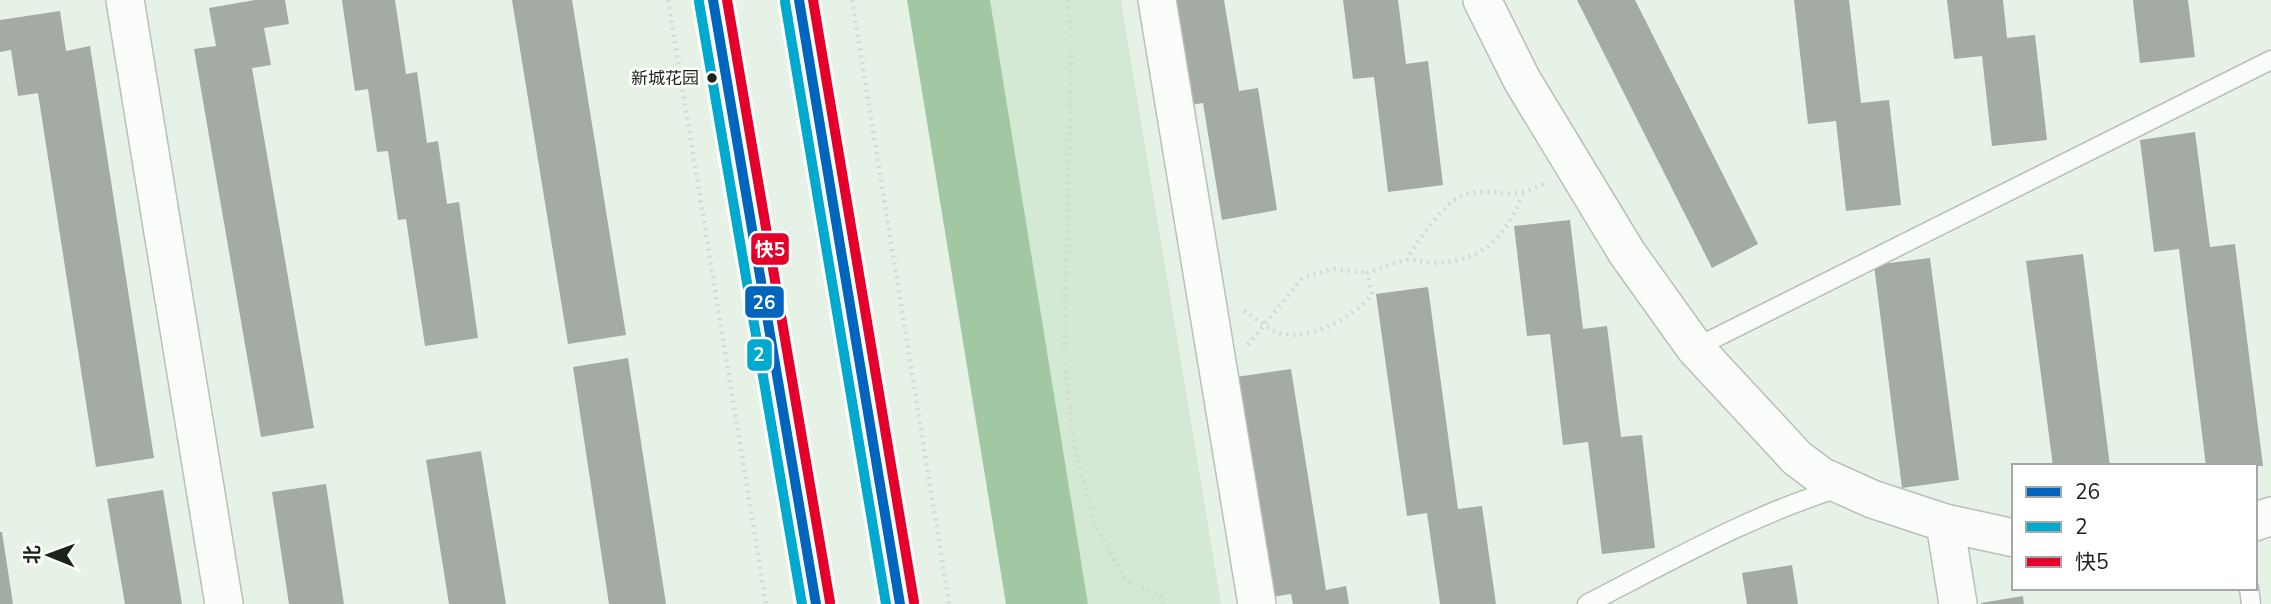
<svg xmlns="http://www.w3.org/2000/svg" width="2271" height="604" font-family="'Nunito Sans','Noto Sans SC',sans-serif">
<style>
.green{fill:#d3e9d3}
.water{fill:#a1c8a2}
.building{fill:#a3aba3}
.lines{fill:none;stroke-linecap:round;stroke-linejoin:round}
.service-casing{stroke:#b8c0b8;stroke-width:21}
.minor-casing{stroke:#b8c0b8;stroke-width:40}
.primary-casing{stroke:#b8c0b8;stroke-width:42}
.path{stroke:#d5d8d5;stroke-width:4.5;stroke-dasharray:2 5;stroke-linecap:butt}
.service{stroke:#fbfdfb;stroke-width:18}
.minor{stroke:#fbfdfb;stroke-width:37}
.primary{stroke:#fbfdfb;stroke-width:38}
.bus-1-casing{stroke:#fff;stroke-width:16}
.bus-2-casing{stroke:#fff;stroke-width:16}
.bus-3-casing{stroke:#fff;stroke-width:16}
.bus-1{stroke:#0065bd;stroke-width:10}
.bus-2{stroke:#00a9ce;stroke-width:10}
.bus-3{stroke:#e4002b;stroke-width:10}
.bus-dot{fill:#1c231c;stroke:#fff;stroke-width:2.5}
.labels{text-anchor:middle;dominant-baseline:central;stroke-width:5;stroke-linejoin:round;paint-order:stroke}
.bus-label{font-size:17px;fill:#1c231c;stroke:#fff;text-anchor:end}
.line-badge{stroke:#fff;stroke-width:2.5}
.badge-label{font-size:19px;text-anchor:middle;font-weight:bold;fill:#fff}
</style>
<rect width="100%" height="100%" fill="#e7f2e7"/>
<path class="green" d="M 990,0 L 1121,0 L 1221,604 L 1088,604 Z"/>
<path class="water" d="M 907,0 L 990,0 L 1088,604 L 1006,604 Z"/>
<g class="building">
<path d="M 255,0 L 285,0 L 289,24 L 264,28 L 271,65 L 252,68 L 314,428 L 261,437 L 194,49 L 216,46 L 209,8 Z"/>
<path d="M 342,0 L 395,0 L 406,74 L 417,72 L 427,143 L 438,141 L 447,204 L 459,202 L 478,338 L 425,346 L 406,219 L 398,220 L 388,151 L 377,152 L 368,89 L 355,91 Z"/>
<path d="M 512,0 L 572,0 L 626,335 L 568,344 Z"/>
<path d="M 1178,0 L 1224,0 L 1239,91 L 1258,88 L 1277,210 L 1222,220 L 1203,103 L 1184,106 L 1167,2 Z"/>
<path d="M 1343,0 L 1398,0 L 1406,64 L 1428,61 L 1443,185 L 1388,192 L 1374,77 L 1353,79 Z"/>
<path d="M 1577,0 L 1635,0 L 1758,244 L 1712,268 Z"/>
<path d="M 1794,0 L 1849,0 L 1861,103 L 1889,100 L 1901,205 L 1846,211 L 1836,121 L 1808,124 Z"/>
<path d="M 1947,0 L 2003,0 L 2007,38 L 2035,35 L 2047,140 L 1992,146 L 1982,56 L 1954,59 Z"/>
<path d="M 2133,0 L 2188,0 L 2195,57 L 2140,63 Z"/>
<path d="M 60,11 L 66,51 L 90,46 L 154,458 L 96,467 L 38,93 L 18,96 L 11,50 L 0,52 L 0,20 Z"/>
<path d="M 2195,132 L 2210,247 L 2235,244 L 2263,466 L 2206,466 L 2179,249 L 2154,252 L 2140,140 Z"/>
<path d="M 1570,220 L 1583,329 L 1607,326 L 1621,437 L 1642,435 L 1655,548 L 1602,554 L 1588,442 L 1563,445 L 1550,334 L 1527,336 L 1514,226 Z"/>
<path d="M 2083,254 L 2110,466 L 2053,466 L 2026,261 Z"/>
<path d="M 1930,258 L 1959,480 L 1902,488 L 1874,265 Z"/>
<path d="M 1428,287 L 1458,509 L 1482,506 L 1496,604 L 1440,604 L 1427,513 L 1407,516 L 1376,294 Z"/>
<path d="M 628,358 L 666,604 L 609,604 L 573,367 Z"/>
<path d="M 1291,369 L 1326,590 L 1346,586 L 1349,604 L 1293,604 L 1291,594 L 1271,597 L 1236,377 Z"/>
<path d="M 481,451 L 506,604 L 449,604 L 426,460 Z"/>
<path d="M 326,484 L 344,604 L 289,604 L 272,492 Z"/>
<path d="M 163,490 L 182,604 L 125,604 L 107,499 Z"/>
<path d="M 0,532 L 2,532 L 13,604 L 0,604 Z"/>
<path d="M 1792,565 L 1798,604 L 1747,604 L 1742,573 Z"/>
<path d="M 2023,596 L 2024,604 L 1981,604 L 1981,603 Z"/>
</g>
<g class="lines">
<g class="service-casing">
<g id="service">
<path d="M 1695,348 L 2271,60"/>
<path d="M 2249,588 L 2251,604"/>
<path d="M 1587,604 C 1669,562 1751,515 1839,488"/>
</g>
</g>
<g class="minor-casing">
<g id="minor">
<path d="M 125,0 L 224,604"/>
<path d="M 1157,0 L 1257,604"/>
<path d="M 1482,0 L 1522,80 L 1627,253 L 1695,348 L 1797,458 L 1821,476 L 1872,499 L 1945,523 L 2014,538"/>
<path d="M 2255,522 L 2271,516"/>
<path d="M 1945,523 L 1958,604"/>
</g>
</g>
<g class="primary-casing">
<g id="primary">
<path d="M 713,0 L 816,604"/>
<path d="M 799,0 L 900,604"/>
</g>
</g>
<g class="path">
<path d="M 668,0 L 766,604"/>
<path d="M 852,0 L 949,604"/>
<path d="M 1067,0 L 1072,37 L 1064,361 L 1075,450 L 1095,524 L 1125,579 L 1161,597 L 1163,604"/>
<path d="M 1406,260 C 1419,241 1446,196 1470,193 C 1504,188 1510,202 1545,183"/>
<path d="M 1244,311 C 1257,318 1268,331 1283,334 C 1314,339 1354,317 1372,294 L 1367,273 C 1380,269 1396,261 1409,260 C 1418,260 1427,263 1436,263 C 1485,260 1504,238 1523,195"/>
<path d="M 1248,345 L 1302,278 L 1334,269 L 1367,273"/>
</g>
<use href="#service" class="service"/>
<use href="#minor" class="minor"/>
<use href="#primary" class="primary"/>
<g class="bus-1-casing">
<g id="bus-1">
<path d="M 713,0 L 816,604"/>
<path d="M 799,0 L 900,604"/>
</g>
</g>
<g class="bus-2-casing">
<g id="bus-2">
<path d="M 699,2 L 802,604"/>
<path d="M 785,2 L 886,604"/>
</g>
</g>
<g class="bus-3-casing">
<g id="bus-3">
<path d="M 727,0 L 830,602"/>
<path d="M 813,0 L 914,602"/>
</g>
</g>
<use href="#bus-1" class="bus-1"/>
<use href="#bus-2" class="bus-2"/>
<use href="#bus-3" class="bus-3"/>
</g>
<circle class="bus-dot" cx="712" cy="78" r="6"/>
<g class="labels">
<g class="bus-label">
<text x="699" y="78">新城花园</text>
</g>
</g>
<g class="line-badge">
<rect x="750" y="232" width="40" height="34" rx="7" fill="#e4002b"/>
<rect x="744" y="285" width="41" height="34" rx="7" fill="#0065bd"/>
<rect x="746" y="338" width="27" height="34" rx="7" fill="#00a9ce"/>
</g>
<g class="badge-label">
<text x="770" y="256">快5</text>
<text x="764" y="309">26</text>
<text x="759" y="361">2</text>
</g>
<rect x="2012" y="464" width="245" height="126" fill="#ffffff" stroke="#a4a7a4" stroke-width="2"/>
<rect x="2026" y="487" width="35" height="10" fill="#0065bd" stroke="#a4a7a4" stroke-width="2"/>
<text x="2075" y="499" font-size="21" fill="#1c231c">26</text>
<rect x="2026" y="522" width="35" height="10" fill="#00a9ce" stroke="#a4a7a4" stroke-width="2"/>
<text x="2075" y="534" font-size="21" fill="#1c231c">2</text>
<rect x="2026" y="557" width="35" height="10" fill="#e4002b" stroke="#a4a7a4" stroke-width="2"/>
<text x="2075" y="569" font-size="21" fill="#1c231c">快5</text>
<g transform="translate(49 555) rotate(271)" stroke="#ffffff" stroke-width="5" paint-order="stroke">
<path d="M0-5L12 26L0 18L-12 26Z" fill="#1c231c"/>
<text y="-10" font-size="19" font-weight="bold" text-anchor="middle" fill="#1c231c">北</text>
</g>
</svg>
